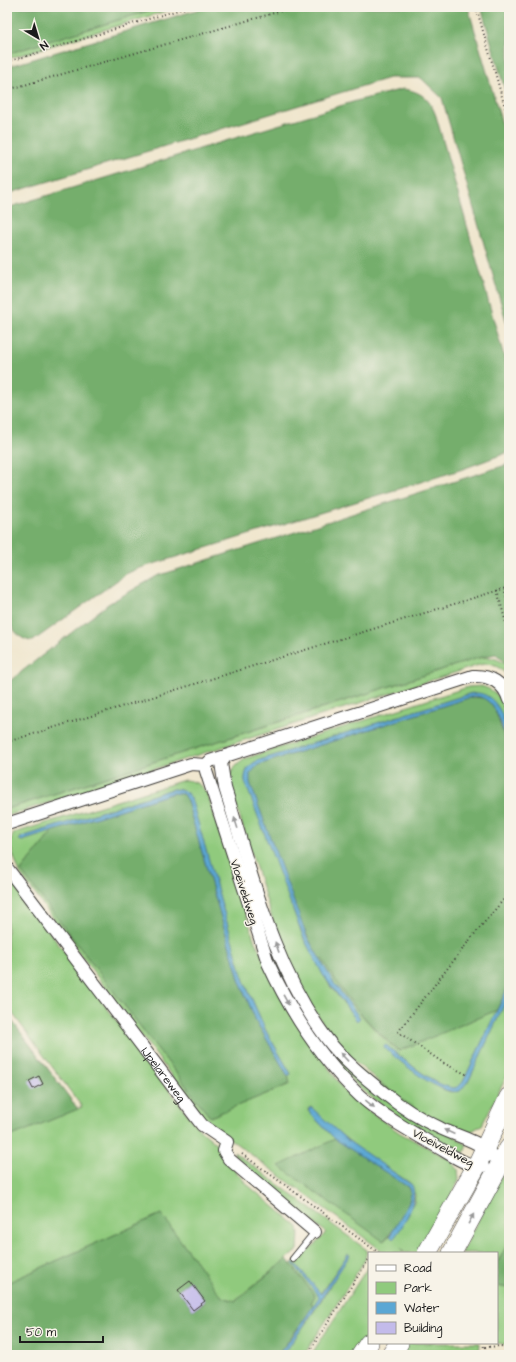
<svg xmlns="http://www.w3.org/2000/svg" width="516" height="1362" font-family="'Architects Daughter',sans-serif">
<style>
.green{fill:#90ca7d;stroke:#56734c;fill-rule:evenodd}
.forest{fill:#74ae6c;stroke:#486544;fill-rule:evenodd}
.water{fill:#5ba7d4;stroke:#3c6278}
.building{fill:#c3bbea}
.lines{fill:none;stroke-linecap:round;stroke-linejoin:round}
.service-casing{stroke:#3c3a37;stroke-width:8}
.minor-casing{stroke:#3c3a37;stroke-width:14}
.primary-casing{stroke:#3c3a37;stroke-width:20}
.path{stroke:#3c3a37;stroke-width:2;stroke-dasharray:1 3;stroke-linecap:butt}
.service{stroke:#fff;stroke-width:6}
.minor{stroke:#fff;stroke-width:12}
.primary{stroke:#fff;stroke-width:19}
.oneway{fill:#999}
.labels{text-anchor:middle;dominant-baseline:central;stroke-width:3;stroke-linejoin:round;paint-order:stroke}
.street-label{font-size:12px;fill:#1c1c1c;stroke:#f7f3e8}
</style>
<rect width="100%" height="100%" fill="#f7f3e8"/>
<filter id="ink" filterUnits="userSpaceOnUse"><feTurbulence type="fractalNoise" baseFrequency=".025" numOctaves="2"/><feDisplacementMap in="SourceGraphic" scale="8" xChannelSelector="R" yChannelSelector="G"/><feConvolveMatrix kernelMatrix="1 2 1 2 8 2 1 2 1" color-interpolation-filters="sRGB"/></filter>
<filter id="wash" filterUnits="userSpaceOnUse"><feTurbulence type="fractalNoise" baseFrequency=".012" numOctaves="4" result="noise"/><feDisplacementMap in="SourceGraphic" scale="16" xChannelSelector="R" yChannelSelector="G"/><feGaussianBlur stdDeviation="0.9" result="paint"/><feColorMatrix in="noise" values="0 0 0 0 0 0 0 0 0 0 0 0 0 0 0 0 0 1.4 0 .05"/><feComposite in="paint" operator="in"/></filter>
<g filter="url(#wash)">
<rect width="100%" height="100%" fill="#f0e6cd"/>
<g class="green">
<path d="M 161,7 L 180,7 L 7,59 L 7,54 Z"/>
<path d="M 487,657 C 496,658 502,661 509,667 L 509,679 C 502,667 492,662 479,665 L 7,816 L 7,809 L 478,658 Z"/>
<path d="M 481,686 C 507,693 509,717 509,740 L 498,707 L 472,693 L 257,761 L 247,769 L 245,779 L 304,939 L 330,986 L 357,1020 L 360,1018 L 334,983 L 319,960 L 322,959 C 342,994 367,1025 398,1051 L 497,1010 L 463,1082 C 460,1085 457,1088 453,1088 C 436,1087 400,1056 386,1045 L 384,1047 C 394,1057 437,1090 451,1092 C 454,1092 457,1091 460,1091 L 469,1080 L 509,994 L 509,1072 L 482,1125 L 472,1131 L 463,1132 L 453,1130 L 405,1103 L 353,1060 L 327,1030 L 298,985 L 279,940 L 229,783 C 230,771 236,764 247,758 L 468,687 Z"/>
<path d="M 184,780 C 195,780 203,786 208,796 L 255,942 L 328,1067 L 343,1089 L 369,1111 L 400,1133 L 449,1159 L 458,1169 L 459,1180 L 422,1253 L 404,1253 L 401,1248 L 403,1253 L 385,1253 L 211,1125 L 201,1115 L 20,874 L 9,843 L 14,833 ZM 173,789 L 182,790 L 190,798 L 244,981 L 266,1031 L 291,1074 L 288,1076 L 290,1084 L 210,1117 L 21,871 L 53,831 L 22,841 L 20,838 L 22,837 ZM 311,1107 L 328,1124 L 364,1153 L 410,1183 L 415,1195 L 414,1202 L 390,1237 L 392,1233 L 384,1241 L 280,1166 L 335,1139 L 308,1111 L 308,1109 Z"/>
<path d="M 220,781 L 270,936 L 337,1054 L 467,1145 L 464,1153 L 422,1132 L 385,1108 L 362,1090 L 339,1068 L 281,986 L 212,783 Z"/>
<path d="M 7,876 L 198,1128 L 219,1146 L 220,1153 L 245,1182 L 243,1181 L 298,1227 L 299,1233 L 298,1250 L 234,1301 L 222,1297 L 161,1214 L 7,1283 L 7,1138 L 82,1107 L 7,1006 Z"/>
<path d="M 234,1152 L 367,1250 L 365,1260 L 304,1355 L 282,1355 C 307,1324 329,1290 348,1254 L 320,1294 L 294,1262 L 319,1297 L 314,1305 L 311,1303 L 315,1296 L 291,1264 L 318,1242 L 326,1232 L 297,1211 L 234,1155 Z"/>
<path d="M 509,1161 L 509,1241 L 497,1264 L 497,1253 L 461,1253 Z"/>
<path d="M 369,1265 L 369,1333 L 353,1355 L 311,1355 Z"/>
<path d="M 497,1286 L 509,1288 L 509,1345 L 496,1343 Z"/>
<path d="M 406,1343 L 480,1343 L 479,1355 L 398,1355 Z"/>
</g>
<g class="forest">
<path d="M 7,7 L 161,7 L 7,54 Z"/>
<path d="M 206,7 L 468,7 L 509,148 L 509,331 L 442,98 L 421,78 L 389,78 L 7,194 L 7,67 Z"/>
<path d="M 481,7 L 509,7 L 509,104 Z"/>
<path d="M 403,89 C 421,91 430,99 436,116 L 509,374 L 509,452 L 460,470 L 137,569 L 126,574 L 33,641 C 20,641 14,630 7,620 L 7,210 L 13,206 L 356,101 Z"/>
<path d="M 509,464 L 509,667 L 496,654 L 478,658 L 7,809 L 7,683 L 108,604 L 157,576 Z"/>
<path d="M 471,697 L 484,698 L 494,706 L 509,752 L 509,985 L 497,1010 L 399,1051 C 368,1025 342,994 322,959 L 319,960 L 302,925 L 250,783 C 248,775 251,769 258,765 Z"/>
<path d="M 173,793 L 183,794 L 187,801 L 240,982 L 256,1021 L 288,1076 L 290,1084 L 210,1117 L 21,871 L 53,831 Z"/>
<path d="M 7,1014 L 78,1109 L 7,1138 Z"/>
<path d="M 335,1139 L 404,1183 L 410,1190 C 414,1204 393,1232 383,1241 L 279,1166 Z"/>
<path d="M 161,1214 L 222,1297 L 235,1301 L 287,1259 L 315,1296 L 311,1303 L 314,1306 L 278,1355 L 14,1355 L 7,1344 L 7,1283 ZM 190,1281 L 205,1302 L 193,1310 L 178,1290 Z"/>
<path d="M 509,1241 L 509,1288 L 497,1286 L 497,1264 Z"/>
</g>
<g class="water">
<path d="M 478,693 C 502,696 509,732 509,752 C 503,734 499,696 474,696 L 258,765 L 250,774 L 250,783 L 307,937 L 334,983 L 360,1018 L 357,1021 L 323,975 L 304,939 L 245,782 C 244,773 248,765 257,761 L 469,694 Z"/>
<path d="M 173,789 L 185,791 L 191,798 L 244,981 L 266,1031 L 291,1074 L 288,1076 L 256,1021 L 240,982 L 187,801 L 183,794 L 173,793 L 22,841 L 19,840 L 22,837 Z"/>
<path d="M 509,985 L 509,994 L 469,1080 L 460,1091 C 440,1097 399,1060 383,1047 L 386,1045 C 399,1056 436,1087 453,1088 C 457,1088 460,1086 463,1082 Z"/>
<path d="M 309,1108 L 312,1108 L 347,1140 L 412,1185 C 419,1199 403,1228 393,1239 L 390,1236 L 409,1202 L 411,1193 L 408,1187 L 335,1139 L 309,1112 Z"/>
<path d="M 348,1254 L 350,1255 L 301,1330 L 282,1355 L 278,1355 L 296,1332 L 319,1297 L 293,1263 L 294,1262 L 321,1294 Z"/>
</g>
<g id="blocks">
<g class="building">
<path d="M 39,1076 L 43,1084 L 33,1089 L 29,1081 Z"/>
<path d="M 190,1281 L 205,1301 L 193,1310 L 178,1290 Z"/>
</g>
</g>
</g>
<g filter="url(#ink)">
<use href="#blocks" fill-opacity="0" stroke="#3c3a37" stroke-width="1"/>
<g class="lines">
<g class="service-casing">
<path id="service" d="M 293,1259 L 315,1232"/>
</g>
<g class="minor-casing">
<g id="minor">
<path d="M 226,756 L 221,763 L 225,788 C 252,874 272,966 327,1039 C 343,1060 364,1077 384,1093 C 401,1107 420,1119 440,1128 C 454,1135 472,1139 484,1148 C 490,1152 496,1160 501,1166"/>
<path d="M 7,824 L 191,764 L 206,765"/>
<path id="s1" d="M 7,868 L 195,1116 L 202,1125 L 227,1142 L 224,1151 L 229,1159 L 315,1232"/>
<path d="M 483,1166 C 467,1167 450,1154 436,1146 C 410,1131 383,1116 360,1096 C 320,1058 291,1013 268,963 L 206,771 L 206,765 L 210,761 L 473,676 C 490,675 504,683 509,700"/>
</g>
</g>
<g class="primary-casing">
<g id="primary">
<path d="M 427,1253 L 476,1167 L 509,1097"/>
<path d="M 452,1253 L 509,1148"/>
<path d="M 361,1355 L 369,1343"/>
<path d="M 391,1355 L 399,1343"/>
</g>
</g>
<g class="path">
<path d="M 476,7 L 509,121"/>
<path d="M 7,62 L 188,7"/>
<path d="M 7,90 L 295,7"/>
<path d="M 504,588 L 509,606"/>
<path d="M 497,590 L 509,634"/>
<path d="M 7,742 L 509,587"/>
<path d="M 466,1074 L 445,1064 L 398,1032 L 472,937 L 509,893"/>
<path d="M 242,1154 L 379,1253"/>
<path d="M 485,1347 L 501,1346 L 509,1349"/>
<path d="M 307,1355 L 369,1259"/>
<path d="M 483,1355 L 484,1343"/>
</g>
<use href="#service" class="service"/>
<use href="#minor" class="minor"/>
<use href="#primary" class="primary"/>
</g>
<defs><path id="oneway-solid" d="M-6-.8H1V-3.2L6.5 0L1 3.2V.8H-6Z"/></defs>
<g class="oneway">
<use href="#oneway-solid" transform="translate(236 823) rotate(-108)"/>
<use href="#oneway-solid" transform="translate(277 947) rotate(-110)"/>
<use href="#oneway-solid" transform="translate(286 1000) rotate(61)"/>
<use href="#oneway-solid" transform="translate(344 1057) rotate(-133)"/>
<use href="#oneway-solid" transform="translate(370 1104) rotate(39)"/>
<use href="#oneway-solid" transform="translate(449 1132) rotate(-156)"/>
<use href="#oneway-solid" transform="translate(471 1219) rotate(-61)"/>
</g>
</g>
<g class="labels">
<g class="street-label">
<text transform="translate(244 892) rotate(72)">Vloeiveldweg</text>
<text stroke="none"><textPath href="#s1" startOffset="259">IJpelareweg</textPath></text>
<text transform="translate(443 1148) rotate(28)">Vloeiveldweg</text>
</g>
</g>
<rect width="516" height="1362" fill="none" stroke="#f7f3e8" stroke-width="24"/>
<rect x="368" y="1252" width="130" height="92" fill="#f7f3e8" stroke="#9f9d96"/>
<rect x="376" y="1265" width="20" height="6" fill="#ffffff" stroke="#9f9d96"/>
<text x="404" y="1272" font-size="12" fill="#1c1c1c">Road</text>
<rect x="376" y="1282" width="20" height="12" fill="#90ca7d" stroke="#9f9d96"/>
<text x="404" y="1292" font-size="12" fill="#1c1c1c">Park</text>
<rect x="376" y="1302" width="20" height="12" fill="#5ba7d4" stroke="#9f9d96"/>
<text x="404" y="1312" font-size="12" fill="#1c1c1c">Water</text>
<rect x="376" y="1322" width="20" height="12" fill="#c3bbea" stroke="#9f9d96"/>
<text x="404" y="1332" font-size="12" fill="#1c1c1c">Building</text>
<g transform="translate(38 38) rotate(142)" stroke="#f7f3e8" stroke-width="3" paint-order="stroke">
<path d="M0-3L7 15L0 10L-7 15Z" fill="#1c1c1c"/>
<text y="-6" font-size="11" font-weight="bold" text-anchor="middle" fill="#1c1c1c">N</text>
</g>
<path d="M20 1336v6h83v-6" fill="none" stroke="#1c1c1c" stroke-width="2"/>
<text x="26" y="1336" font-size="12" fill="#1c1c1c" stroke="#f7f3e8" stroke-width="3" paint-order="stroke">50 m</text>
</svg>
